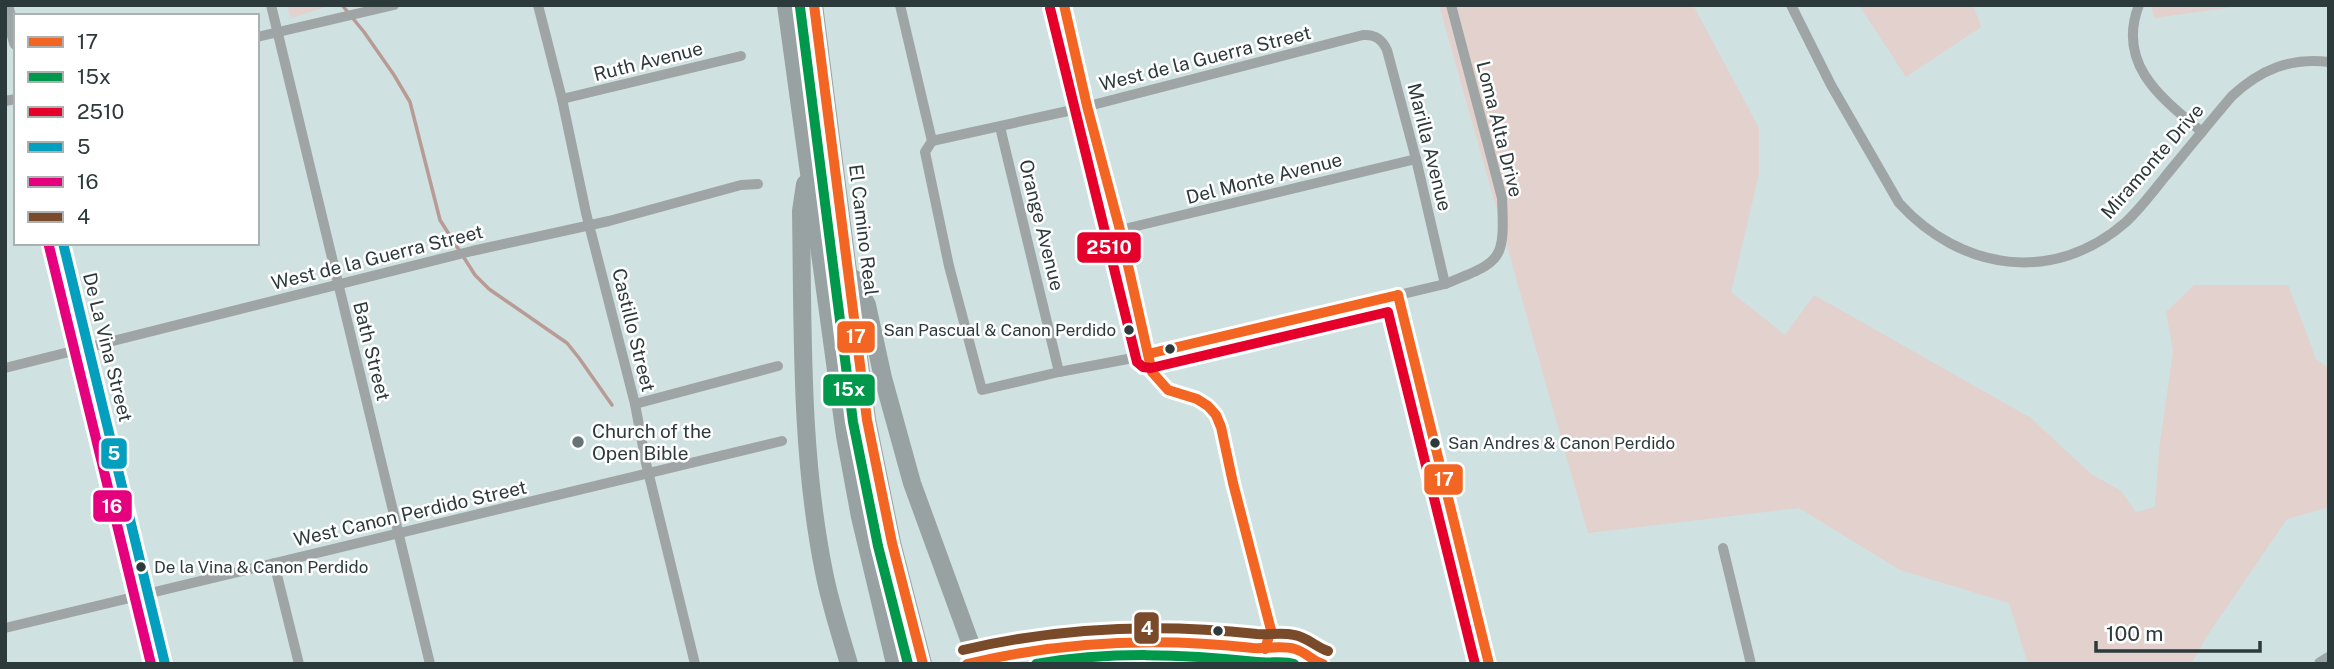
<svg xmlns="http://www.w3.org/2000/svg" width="2334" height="669" font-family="'Public Sans',sans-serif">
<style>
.green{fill:#e2d1cc}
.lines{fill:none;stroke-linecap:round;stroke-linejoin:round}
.stream{stroke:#b89b94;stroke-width:3.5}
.minor{stroke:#9fa5a5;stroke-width:10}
.major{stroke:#9da7a7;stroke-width:14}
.highway{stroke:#99a2a2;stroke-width:18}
.bus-1-casing{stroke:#fff;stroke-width:16}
.bus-2-casing{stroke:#fff;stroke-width:16}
.bus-3-casing{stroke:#fff;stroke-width:16}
.bus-4-casing{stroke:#fff;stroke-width:16}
.bus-5-casing{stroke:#fff;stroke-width:16}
.bus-6-casing{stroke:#fff;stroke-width:16}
.bus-1{stroke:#f26522;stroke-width:10}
.bus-2{stroke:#00984a;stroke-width:10}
.bus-3{stroke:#e4002b;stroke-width:10}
.bus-4{stroke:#049ebf;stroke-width:10}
.bus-5{stroke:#e5007d;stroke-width:10}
.bus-6{stroke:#7a4b2a;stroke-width:10}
.bus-dot{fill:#2d3a3b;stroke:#fff;stroke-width:2.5}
.poi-dot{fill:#667475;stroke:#fff;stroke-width:2.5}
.labels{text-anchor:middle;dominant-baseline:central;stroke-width:5;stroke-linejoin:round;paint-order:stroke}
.bus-label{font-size:17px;fill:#2d3a3b;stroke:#fff;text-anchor:start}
.street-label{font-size:19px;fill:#2d3a3b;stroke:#fff}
.poi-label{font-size:19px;fill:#2d3a3b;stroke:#fff;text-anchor:start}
.line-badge{stroke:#fff;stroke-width:2.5}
.badge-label{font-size:19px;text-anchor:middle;font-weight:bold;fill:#fff}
</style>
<rect width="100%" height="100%" fill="#d0e1e1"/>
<g class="green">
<path d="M 287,5 L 325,5 L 326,7 L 291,18 Z"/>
<path d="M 1439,5 L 1693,5 L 1759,128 L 1759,174 L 1731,292 L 1785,335 L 1814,295 L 2031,418 L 2091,474 L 2121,491 L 2136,512 L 2155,507 L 2159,450 L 2173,351 L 2166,312 L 2194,285 L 2288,285 L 2316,359 L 2329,368 L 2329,507 L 2287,519 L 2207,636 L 2191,664 L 2028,664 L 2009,603 L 1900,570 L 1799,508 L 1588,533 Z"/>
<path d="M 1859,5 L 1973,5 L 1981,27 L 1906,77 Z"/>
<path d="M 2151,5 L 2248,5 L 2154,18 Z"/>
</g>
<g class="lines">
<path class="stream" d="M 342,5 L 364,32 L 394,75 L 410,102 L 440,220 L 475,275 L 489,289 L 567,343 L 579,358 L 612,405"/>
<g class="minor">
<path d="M 271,5 L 430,664"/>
<path d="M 538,5 L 562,99 L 586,213 L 635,404 L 646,463 L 695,664"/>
<path d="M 900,5 L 932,141 L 925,152 L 949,266 L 982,390 L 1059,372 L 1133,358 L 1445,284 C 1502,261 1505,262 1502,198 L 1451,5"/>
<path d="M 1064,5 L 1087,106 L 1120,230 L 1152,372 L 1159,382 L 1168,390 L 1197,399 L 1208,406 L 1216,415 L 1221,427 L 1233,483 L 1271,630 L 1265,649"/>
<path d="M 1791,5 L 1831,85 L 1899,203 C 1961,271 2054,285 2126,222 C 2140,209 2152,193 2164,178 C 2187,150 2209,123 2232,96 C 2260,70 2290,57 2329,62"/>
<path d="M 2139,5 C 2116,64 2161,98 2202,132"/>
<path d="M 257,37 L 394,5"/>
<path d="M 562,99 L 741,56"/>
<path d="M 5,101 L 16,99"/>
<path d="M 1000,127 L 1059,372"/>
<path d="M 932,141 L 1077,109 L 1363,35 C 1375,34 1382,39 1387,50 L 1416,159 L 1445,284"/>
<path d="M 1120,230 L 1416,159"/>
<path d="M 1398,295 L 1489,664"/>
<path d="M 5,368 L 472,251 L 609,221 L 741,185 L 758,184"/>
<path d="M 635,404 L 778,366"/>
<path d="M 1723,548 L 1751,664"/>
<path d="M 274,563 L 299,664"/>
<path d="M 5,628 L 782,441"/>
</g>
<g class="major">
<path d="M 6,5 L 16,43"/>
<path d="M 63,243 L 165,664"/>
<path d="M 1265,649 L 1269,660 L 1281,664"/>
<path d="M 966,664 C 1063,638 1166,636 1265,649 C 1276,647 1289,646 1300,651 C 1310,655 1307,660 1324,664"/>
<path d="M 2321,664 L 2329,659"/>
</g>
<g class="highway">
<path d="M 786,5 L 845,436 L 860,517 L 895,664"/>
<path d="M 814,5 L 867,420 L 892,543 L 923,664"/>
<path d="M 805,184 L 801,211 C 803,331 800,453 824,572 C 830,603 840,633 849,664"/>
<path d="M 853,278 L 867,305 L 883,378 L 912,483 L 978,664"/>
</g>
<g class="bus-1-casing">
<g id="bus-1">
<path d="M 814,5 L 867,420 L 892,543 L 923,664"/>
<path d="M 1064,5 L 1087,106 L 1120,230 L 1152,372 L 1168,390 L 1197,399 L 1208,406 L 1216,415 L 1221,427 L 1233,483 L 1271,630 L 1265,649"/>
<path d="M 1398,295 L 1489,664"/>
<path d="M 1148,354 L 1398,295"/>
<path d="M 967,664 C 1062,641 1156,637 1253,648 C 1267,649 1281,645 1295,649 C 1306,652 1312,661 1323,664"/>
</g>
</g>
<g class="bus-2-casing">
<g id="bus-2">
<path d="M 800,7 L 853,422 L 878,546 L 908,664"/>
<path d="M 1036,664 C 1109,651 1184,654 1257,662 C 1270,664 1282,660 1294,664"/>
</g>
</g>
<g class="bus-3-casing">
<path id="bus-3" d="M 1050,8 L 1137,362 L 1143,367 L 1151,368 L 1388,312 L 1475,664"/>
</g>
<g class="bus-4-casing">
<path id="bus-4" d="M 63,243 L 165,664"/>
</g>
<g class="bus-5-casing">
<path id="bus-5" d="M 49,246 L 151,664"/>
</g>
<g class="bus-6-casing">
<path id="bus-6" d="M 963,650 C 1060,627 1157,623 1257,634 C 1269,635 1282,632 1294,635 C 1307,637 1316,647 1328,651"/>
</g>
<use href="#bus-1" class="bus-1"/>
<use href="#bus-2" class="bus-2"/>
<use href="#bus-3" class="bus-3"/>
<use href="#bus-4" class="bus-4"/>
<use href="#bus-5" class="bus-5"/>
<use href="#bus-6" class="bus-6"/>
</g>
<g class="bus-dot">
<circle cx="1129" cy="330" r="6"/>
<circle cx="1170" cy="349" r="6"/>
<circle cx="1435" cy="443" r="6"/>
<circle cx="141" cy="567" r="6"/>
<circle cx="1218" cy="631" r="6"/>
</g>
<circle class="poi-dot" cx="578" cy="442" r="7"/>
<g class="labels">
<g class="bus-label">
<text x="1116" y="330" text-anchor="end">San Pascual &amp; Canon Perdido</text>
<text x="1448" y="443">San Andres &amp; Canon Perdido</text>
<text x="154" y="567">De la Vina &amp; Canon Perdido</text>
</g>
<g class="street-label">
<text transform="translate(1205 58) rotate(-14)">West de la Guerra Street</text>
<text transform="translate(648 61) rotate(-14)">Ruth Avenue</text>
<text transform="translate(1500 129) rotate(76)">Loma Alta Drive</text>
<text transform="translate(1430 147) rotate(76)">Marilla Avenue</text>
<text transform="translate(2152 161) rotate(-49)">Miramonte Drive</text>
<text transform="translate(1264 178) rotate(-14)">Del Monte Avenue</text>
<text transform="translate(1042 225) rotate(76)">Orange Avenue</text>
<text transform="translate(864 230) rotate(83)">El Camino Real</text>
<text transform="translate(377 257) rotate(-14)">West de la Guerra Street</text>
<text transform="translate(634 330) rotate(76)">Castillo Street</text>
<text transform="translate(108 347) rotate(76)">De La Vina Street</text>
<text transform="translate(372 351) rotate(76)">Bath Street</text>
<text transform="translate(410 513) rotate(-13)">West Canon Perdido Street</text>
</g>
<g class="poi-label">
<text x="592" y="431">Church of the<tspan x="592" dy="22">Open Bible</tspan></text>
</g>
</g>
<g class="line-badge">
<rect x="1076" y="231" width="66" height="33" rx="7" fill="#e4002b"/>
<rect x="836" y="320" width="40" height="34" rx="7" fill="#f26522"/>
<rect x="822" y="373" width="54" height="34" rx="7" fill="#00984a"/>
<rect x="100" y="437" width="28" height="33" rx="7" fill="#049ebf"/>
<rect x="1423" y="463" width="41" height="33" rx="7" fill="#f26522"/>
<rect x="92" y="489" width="41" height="34" rx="7" fill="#e5007d"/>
<rect x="1133" y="611" width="27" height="34" rx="7" fill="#7a4b2a"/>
</g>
<g class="badge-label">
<text x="1109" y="254">2510</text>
<text x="856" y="343">17</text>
<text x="849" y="396">15x</text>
<text x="114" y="460">5</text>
<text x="1444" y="486">17</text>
<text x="112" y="513">16</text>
<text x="1147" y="635">4</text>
</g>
<rect width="2334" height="669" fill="none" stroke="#2d3a3b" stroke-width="14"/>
<rect x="14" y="14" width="245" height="231" fill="#ffffff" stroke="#abb0b1" stroke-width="2"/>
<rect x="28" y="37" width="35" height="10" fill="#f26522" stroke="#abb0b1" stroke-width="2"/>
<text x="77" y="49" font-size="21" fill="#2d3a3b">17</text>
<rect x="28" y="72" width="35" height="10" fill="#00984a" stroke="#abb0b1" stroke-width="2"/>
<text x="77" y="84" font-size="21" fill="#2d3a3b">15x</text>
<rect x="28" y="107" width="35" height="10" fill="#e4002b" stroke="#abb0b1" stroke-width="2"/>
<text x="77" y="119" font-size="21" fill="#2d3a3b">2510</text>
<rect x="28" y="142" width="35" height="10" fill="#049ebf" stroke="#abb0b1" stroke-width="2"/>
<text x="77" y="154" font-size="21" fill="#2d3a3b">5</text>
<rect x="28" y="177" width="35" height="10" fill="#e5007d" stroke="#abb0b1" stroke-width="2"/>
<text x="77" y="189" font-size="21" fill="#2d3a3b">16</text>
<rect x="28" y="212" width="35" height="10" fill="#7a4b2a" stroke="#abb0b1" stroke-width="2"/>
<text x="77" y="224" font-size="21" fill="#2d3a3b">4</text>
<path d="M2096 641v10h164v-10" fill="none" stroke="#2d3a3b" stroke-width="3.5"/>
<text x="2106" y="641" font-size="21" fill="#2d3a3b" stroke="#ffffff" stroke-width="5" paint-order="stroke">100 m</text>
</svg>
